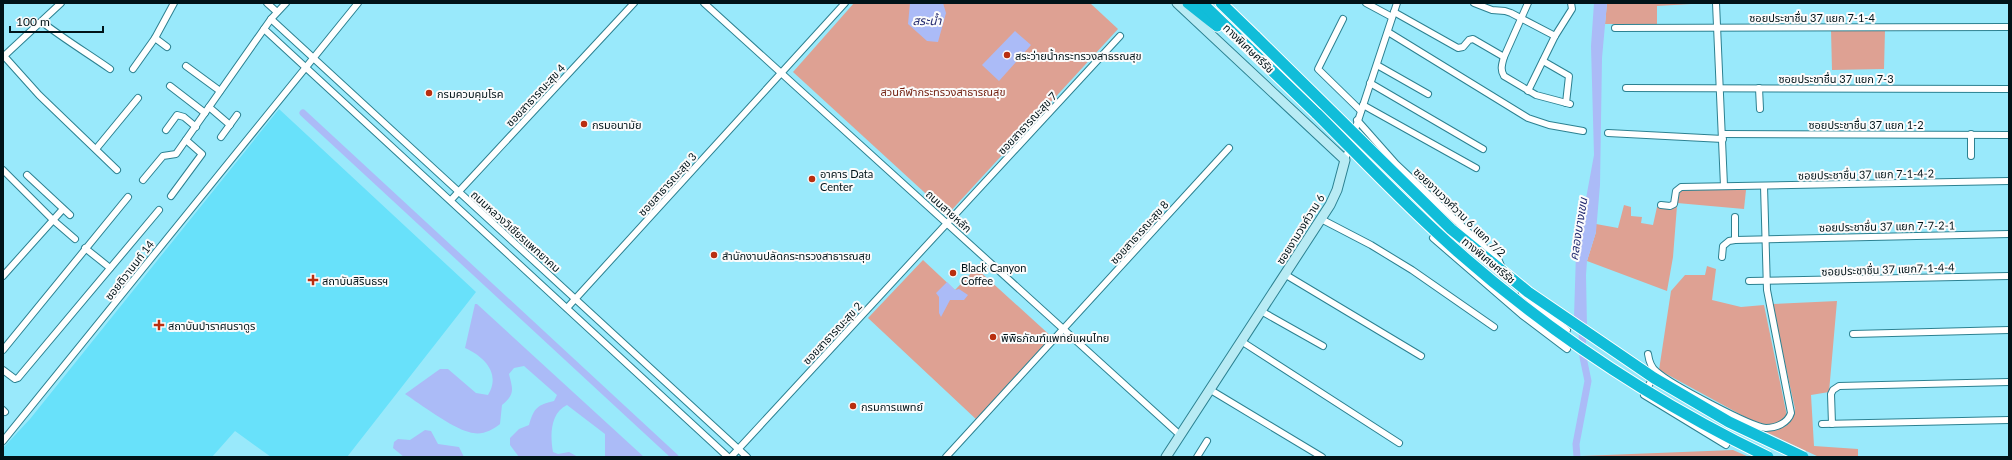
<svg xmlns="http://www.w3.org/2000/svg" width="2012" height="460" font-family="Lato,'Noto Sans Thai',sans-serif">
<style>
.built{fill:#68e1fa}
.green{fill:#dea193}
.water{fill:#abbbf7}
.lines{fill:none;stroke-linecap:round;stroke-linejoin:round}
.canal{stroke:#abbbf7;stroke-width:7}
.street-casing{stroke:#2c8191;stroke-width:8}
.secondary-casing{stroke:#2c8191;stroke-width:11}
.highway-casing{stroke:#fff;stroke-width:13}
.street{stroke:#fff;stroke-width:6}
.secondary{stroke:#b8ebf4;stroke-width:9}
.highway{stroke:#11bdd9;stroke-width:11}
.highway-bridge-casing{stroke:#fff;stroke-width:13;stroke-linecap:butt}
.highway-bridge{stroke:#11bdd9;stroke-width:11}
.poi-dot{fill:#b92e0f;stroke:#fbfbfb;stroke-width:1.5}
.labels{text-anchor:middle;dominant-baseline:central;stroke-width:4;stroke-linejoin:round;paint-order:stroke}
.street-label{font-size:11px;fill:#001318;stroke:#fbfbfb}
.poi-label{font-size:11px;fill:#001318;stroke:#fbfbfb;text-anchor:start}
.park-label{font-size:11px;fill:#732111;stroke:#fbfbfb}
.water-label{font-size:12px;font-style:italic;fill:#252d72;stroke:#fbfbfb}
</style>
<rect width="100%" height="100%" fill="#99e9fb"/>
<path class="built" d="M 279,109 L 476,292 L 347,457 L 271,457 L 235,431 L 212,457 L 3,457 L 3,448 L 30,419 Z"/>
<g class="green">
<path d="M 854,3 L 1090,3 L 1118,29 L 948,214 L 793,72 Z"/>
<path d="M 1607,3 L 1708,3 L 1657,6 L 1657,24 L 1605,24 Z"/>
<path d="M 1831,30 L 1885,30 L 1884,69 L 1832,70 Z"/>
<path d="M 1680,190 L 1746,190 L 1744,209 L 1677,203 Z"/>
<path d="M 1624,205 L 1631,207 L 1631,216 L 1642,217 L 1641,223 L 1653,225 L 1657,207 L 1677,206 L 1673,257 L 1667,291 L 1587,261 L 1596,232 L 1596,224 L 1618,228 Z"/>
<path d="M 923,260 L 955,290 L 976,268 L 1053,338 L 978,421 L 868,318 Z"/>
<path d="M 1707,266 L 1716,269 L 1712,300 L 1741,307 L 1764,305 L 1787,416 C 1779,424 1768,426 1756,423 L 1659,370 L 1671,291 L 1685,275 L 1705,275 Z"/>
<path d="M 1837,301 L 1829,392 L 1811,395 L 1814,446 L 1858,449 L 1858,457 L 1819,457 L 1766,432 C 1783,428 1791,428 1795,409 L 1772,304 Z"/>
<path d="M 1733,450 L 1749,457 L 1581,456 Z"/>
</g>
<g class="water">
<path d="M 910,3 L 943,3 L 946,13 L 938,42 L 927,41 L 908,24 Z"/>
<path d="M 1594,3 L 1607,3 L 1602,58 L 1600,185 L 1596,232 L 1587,261 L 1586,275 L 1587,327 L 1574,317 L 1576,253 L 1594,155 L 1591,46 Z"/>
<path d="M 1015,31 L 1031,45 L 999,81 L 982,65 Z"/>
<path d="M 947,282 L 955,290 L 959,289 L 968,295 L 964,300 L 950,300 L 941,317 L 939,313 L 939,297 L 936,293 Z"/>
<path d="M 475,304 L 477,304 L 644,457 L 605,457 L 605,434 L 567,405 C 550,413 550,436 553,452 L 558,454 L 569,452 L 578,457 L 519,457 L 510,445 L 510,438 L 519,429 L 529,425 C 534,408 537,405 554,401 L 557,395 L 524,366 L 514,368 L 509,374 C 513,390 515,394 502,405 L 500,424 C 491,431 481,436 469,432 C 452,428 420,404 405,394 L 440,369 L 448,369 L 476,393 L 488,395 C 501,374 485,357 465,348 Z"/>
<path d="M 425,430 L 431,431 L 438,444 L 459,447 L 464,457 L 404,457 L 393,448 L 394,442 L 398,439 L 410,440 Z"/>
</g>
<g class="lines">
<g class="canal">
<path d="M 303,113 L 675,457"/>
<path d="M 1577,457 L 1576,444 L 1588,381 L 1583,357 L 1582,328"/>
</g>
<g class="street-casing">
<g id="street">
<path d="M 267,3 L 277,12"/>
<path d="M 704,3 L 1180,435"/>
<path d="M 1366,3 L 1392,17"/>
<path d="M 1474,3 L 1492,10 L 1505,11 L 1511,13 L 1555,36"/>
<path d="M 1528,3 L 1504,57 C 1502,64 1500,70 1504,76 L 1536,95 L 1570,104"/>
<path d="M 1716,3 L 1724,186"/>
<path d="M 1394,12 L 1458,48 L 1463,47 L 1469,40 L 1473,39 L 1504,57"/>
<path d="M 271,19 L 747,457"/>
<path d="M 1343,19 L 1318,69 L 1361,111"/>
<path d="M 42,22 C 64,39 87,53 110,69"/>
<path d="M 1615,28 L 2009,27"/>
<path d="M 264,29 L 728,457"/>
<path d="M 1388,32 L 1528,118 L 1549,125 L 1583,131"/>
<path d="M 155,38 L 167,47"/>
<path d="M 4,56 L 39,95 L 117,170"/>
<path d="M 3,57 L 61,3"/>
<path d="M 1543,61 L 1569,76 L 1566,103"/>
<path d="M 1377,65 L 1428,94"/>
<path d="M 186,66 L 220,91"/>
<path d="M 133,69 L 155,38 L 174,3"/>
<path d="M 1370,83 L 1483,149"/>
<path d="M 170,86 L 205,113"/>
<path d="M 1626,88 L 2009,89"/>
<path d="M 1759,88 L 1760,109"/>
<path d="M 1528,91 L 1555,36 L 1572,9 L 1571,3"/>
<path d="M 1363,105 L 1476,168"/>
<path d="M 209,107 L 230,125"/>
<path d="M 1357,120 L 1396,164 L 1499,261 L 1502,268"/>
<path d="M 166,130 L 177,115 L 184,117 L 196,127"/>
<path d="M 1608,133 L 1723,139"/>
<path d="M 1722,134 L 2009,135"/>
<path d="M 221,137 L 237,115"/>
<path d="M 96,149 L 138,98"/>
<path d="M 1971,156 L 1971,134"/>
<path d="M 1345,160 L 1397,3"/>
<path d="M 3,170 L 53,220 L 75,239"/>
<path d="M 27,175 L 70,215"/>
<path d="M 143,180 L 163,156 L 176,154 L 271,19 L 286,3"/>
<path d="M 171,196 L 202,154 L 186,140"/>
<path d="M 451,200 L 634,3"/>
<path d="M 1661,205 L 1670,206 L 1674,204 L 1676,191 L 1681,187 L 2009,181"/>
<path d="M 1321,219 L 1371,245 L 1412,270 L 1494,327"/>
<path d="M 1438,232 L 1433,238 L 1522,315 L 1567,349"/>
<path d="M 1735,240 L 1735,217"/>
<path d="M 85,248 L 110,268"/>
<path d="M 1722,257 L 1723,246 L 1729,241 L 1735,240 L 2009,234"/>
<path d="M 1286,275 L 1421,356"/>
<path d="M 3,276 L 63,209"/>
<path d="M 1749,281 L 2009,276"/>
<path d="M 1522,293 L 1567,330"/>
<path d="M 567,308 L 845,3"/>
<path d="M 1261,311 L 1323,346"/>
<path d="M 1853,334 L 2009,330"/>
<path d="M 1241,341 L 1399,443"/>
<path d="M 3,350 L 128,197"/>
<path d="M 1648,354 C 1649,361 1651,368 1657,372 C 1670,384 1751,427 1766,428 C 1776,428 1788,423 1791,413 L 1767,290 L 1764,186"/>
<path d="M 3,370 L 15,379 L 18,378 L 159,210"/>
<path d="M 1654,375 L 1644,395 L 1726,445"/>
<path d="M 1209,389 L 1322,457"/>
<path d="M 3,410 L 5,412"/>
<path d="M 1822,424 L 2009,420"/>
<path d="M 1832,424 L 1831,394 L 1833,390 L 1839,386 L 2009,382"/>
<path d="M 3,441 L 358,3"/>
<path d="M 731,457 L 1120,36"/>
<path d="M 946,457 L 1229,148"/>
<path d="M 1197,457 L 1207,441"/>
</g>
</g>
<g class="secondary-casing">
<path id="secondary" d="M 1166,457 L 1330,205 L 1337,190 L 1345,160 L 1177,3"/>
</g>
<g class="highway-casing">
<g id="highway">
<path d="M 1188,3 L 1217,26"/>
<path d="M 1202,3 L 1317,114"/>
<path d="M 1221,3 L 1256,37"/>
</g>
</g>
<use href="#street" class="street"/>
<use href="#secondary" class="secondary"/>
<use href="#highway" class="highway"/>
<g class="highway-bridge-casing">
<g id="highway-bridge">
<path d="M 1256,37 L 1451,229 L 1528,292 L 1654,378 L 1729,422 L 1803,457"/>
<path d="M 1317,114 C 1363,160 1408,208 1457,251 C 1550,333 1656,403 1768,457"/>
</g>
</g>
<use href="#highway-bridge" class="highway-bridge"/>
</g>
<g class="poi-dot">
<circle cx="1007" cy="55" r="4"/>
<circle cx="429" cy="93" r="4"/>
<circle cx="584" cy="124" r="4"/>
<circle cx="812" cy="179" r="4"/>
<circle cx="714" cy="255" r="4"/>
<circle cx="953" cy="273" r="4"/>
<path d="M311 274h4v4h4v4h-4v4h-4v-4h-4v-4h4z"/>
<path d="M157 319h4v4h4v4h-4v4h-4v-4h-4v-4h4z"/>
<circle cx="993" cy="337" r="4"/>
<circle cx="853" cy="406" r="4"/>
</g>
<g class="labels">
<g class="street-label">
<text x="1812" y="17">ซอยประชาชื่น 37 แยก 7-1-4</text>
<text transform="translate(1249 48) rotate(44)">ทางพิเศษศรีรัช</text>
<text x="1836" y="78">ซอยประชาชื่น 37 แยก 7-3</text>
<text transform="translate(535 95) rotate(-47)">ซอยสาธารณะสุข 4</text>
<text transform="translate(1027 123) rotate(-47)">ซอยสาธารณะสุข 7</text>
<text x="1866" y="124">ซอยประชาชื่น 37 แยก 1-2</text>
<text transform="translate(1866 174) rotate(-1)">ซอยประชาชื่น 37 แยก 7-1-4-2</text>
<text transform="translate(667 184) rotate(-48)">ซอยสาธารณะสุข 3</text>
<text transform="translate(949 211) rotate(42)">ถนนสายหลัก</text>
<text transform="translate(1460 212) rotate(44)">ซอยงามวงศ์วาน 6 แยก 7/2</text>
<text transform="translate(1887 226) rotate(-1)">ซอยประชาชื่น 37 แยก 7-7-2-1</text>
<text transform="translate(1300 229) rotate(-58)">ซอยงามวงศ์วาน 6</text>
<text transform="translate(516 231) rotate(42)">ถนนหลวงวิเชียรแพทยาคม</text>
<text transform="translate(1139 232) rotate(-48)">ซอยสาธารณะสุข 8</text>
<text transform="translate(1489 260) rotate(40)">ทางพิเศษศรีรัช</text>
<text transform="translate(1888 269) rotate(-2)">ซอยประชาชื่น 37 แยก7-1-4-4</text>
<text transform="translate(129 270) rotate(-52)">ซอยติวานนท์ 14</text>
<text transform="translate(832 333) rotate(-47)">ซอยสาธารณะสุข 2</text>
</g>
<g class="poi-label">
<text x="1015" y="55">สระว่ายน้ำกระทรวงสาธรณสุข</text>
<text x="437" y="93">กรมควบคุมโรค</text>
<text x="592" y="124">กรมอนามัย</text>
<text x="820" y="173">อาคาร Data<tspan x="820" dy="13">Center</tspan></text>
<text x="722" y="255">สำนักงานปลัดกระทรวงสาธารณสุข</text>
<text x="961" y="267">Black Canyon<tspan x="961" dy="13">Coffee</tspan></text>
<text x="322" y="280">สถาบันสิรินธรฯ</text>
<text x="168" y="325">สถาบันบำราศนราดูร</text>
<text x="1001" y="337">พิพิธภัณฑ์แพทย์แผนไทย</text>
<text x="861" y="406">กรมการแพทย์</text>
</g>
<g class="park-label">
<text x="943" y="91">สวนกีฬากระทรวงสาธารณสุข</text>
</g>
<g class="water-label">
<text x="927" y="20">สระน้ำ</text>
<text transform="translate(1578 229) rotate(-81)">คลองบางเขน</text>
</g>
</g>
<rect width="2012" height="460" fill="none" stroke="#001318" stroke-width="8"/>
<path d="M10 26v6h93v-6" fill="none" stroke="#001318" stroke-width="2"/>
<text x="16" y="26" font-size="12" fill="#001318" stroke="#fbfbfb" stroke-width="3" paint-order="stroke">100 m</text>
</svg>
